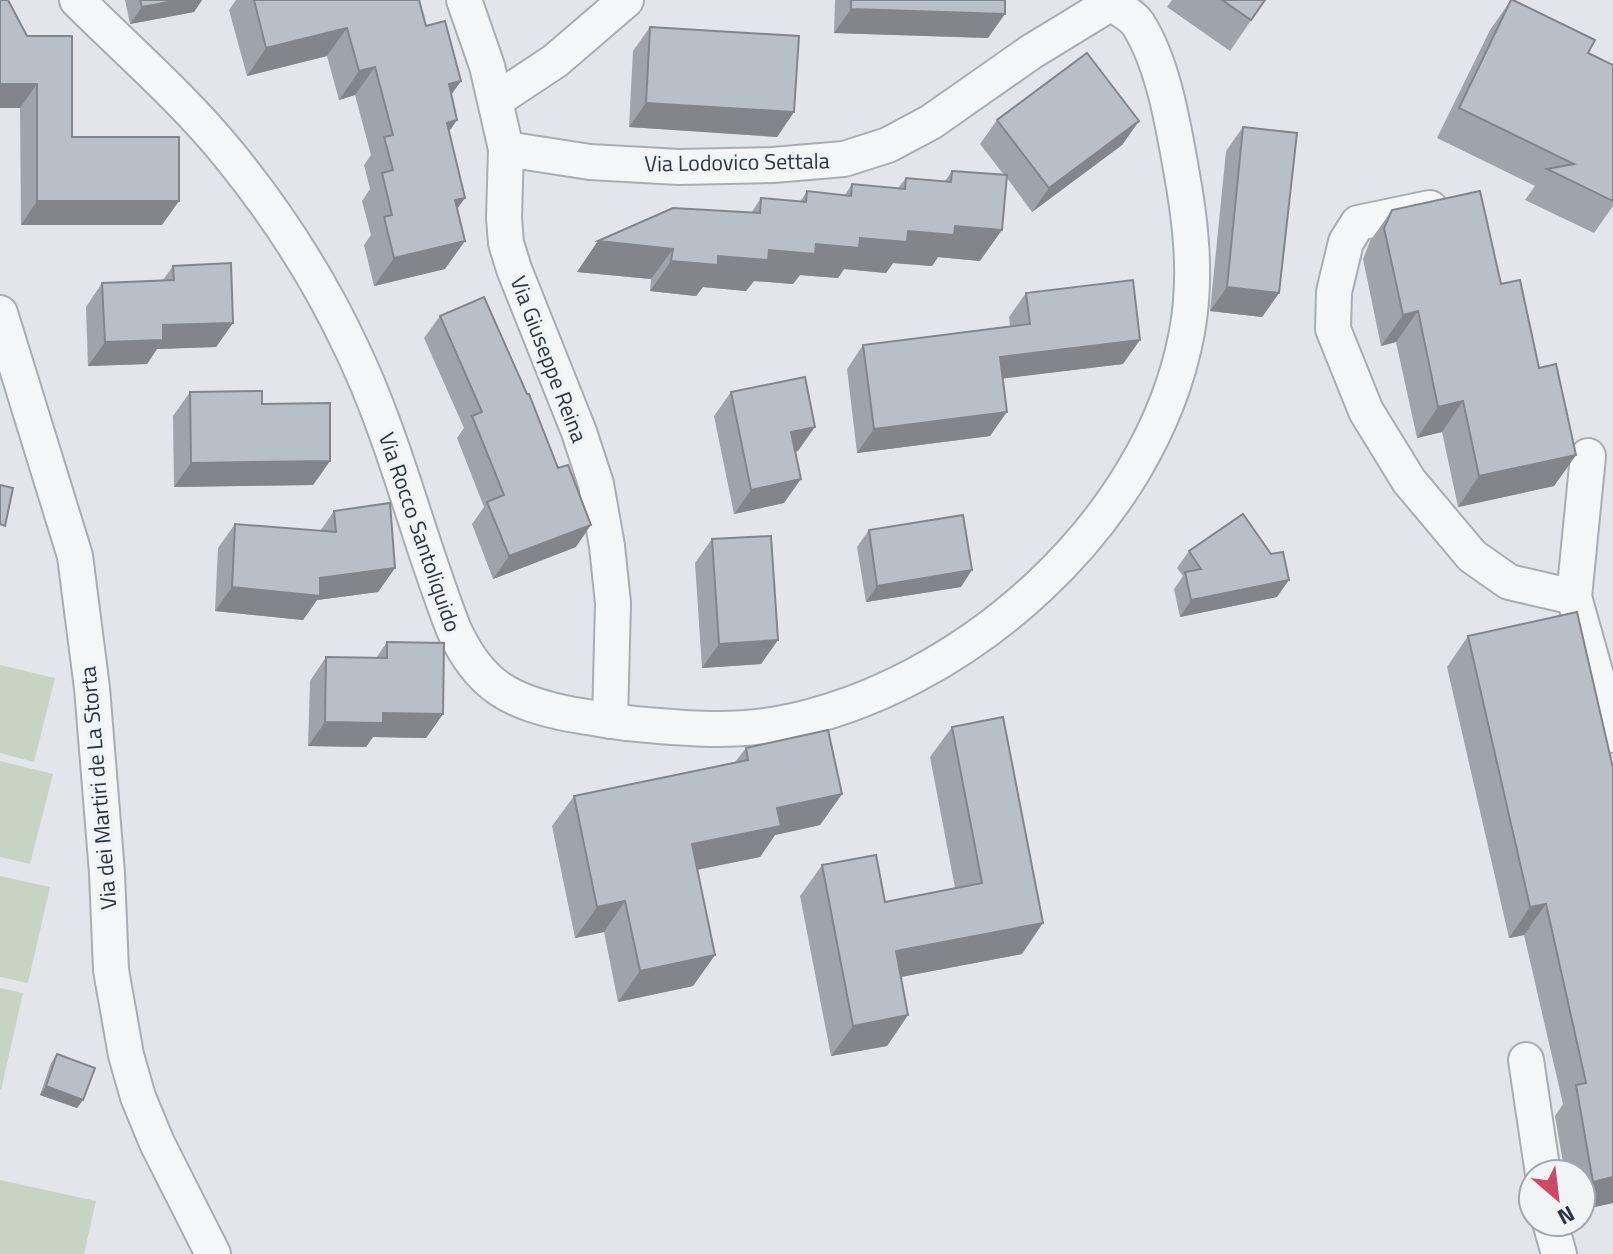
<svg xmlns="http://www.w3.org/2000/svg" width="1613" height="1254" font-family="'Titillium Web',sans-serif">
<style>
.green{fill:#c8d4c3}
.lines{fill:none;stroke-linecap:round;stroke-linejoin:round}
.minor-casing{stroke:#a7adb4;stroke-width:38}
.minor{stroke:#f5f6f8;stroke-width:34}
.wall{fill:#9fa4ab}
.shaded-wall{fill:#82868b}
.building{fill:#b9bfc7;stroke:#82868b;stroke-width:2}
.labels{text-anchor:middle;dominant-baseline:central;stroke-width:7;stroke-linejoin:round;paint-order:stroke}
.street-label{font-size:22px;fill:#2a3442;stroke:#f1f4f7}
</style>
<rect width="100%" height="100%" fill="#e2e6ea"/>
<g class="green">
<path d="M 0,665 L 55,678 L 34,762 L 0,753 Z"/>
<path d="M 0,761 L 53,774 L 30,864 L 0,857 Z"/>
<path d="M 0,876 L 50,887 L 28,983 L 0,977 Z"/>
<path d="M 0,988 L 23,993 L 1,1090 L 0,1089 Z"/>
<path d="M 0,1180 L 96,1201 L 84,1254 L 0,1254 Z"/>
</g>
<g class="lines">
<g class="minor-casing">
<g id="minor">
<path d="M 77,0 C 128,51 184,99 230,156 C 277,214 318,277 350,345 C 394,435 417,536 454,630 C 480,686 510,702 569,714 C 589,717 608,721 627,723 C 678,728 728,733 778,724 C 965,689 1152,522 1187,332 C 1197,277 1191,223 1181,169 C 1173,124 1163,63 1138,24 C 1133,16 1121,10 1113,4"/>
<path d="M 464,0 L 487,66 L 506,149 L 504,218 L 506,243 L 514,269 L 579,432 L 596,484 L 607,546 L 613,603 L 610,721"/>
<path d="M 496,100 L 555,61 L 626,0"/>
<path d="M 506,149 L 590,162 L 679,167 L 773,165 L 844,159 L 888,145 L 931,122 L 1031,52 L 1116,0"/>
<path d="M 1430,208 L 1358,223 L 1346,242 L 1334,292 L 1333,329 L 1366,411 L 1409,481 L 1472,556 L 1509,582 L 1574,597 L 1613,735"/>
<path d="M 0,313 L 75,556 L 92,688 L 107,873 L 111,970 L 126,1055 L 138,1097 L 157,1143 L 213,1254"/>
<path d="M 1574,597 L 1588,456"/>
<path d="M 1526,1060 L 1543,1174"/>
<path d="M 1550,1222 L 1559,1254"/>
</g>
</g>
<use href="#minor" class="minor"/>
</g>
<g class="wall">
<path d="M 0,0 L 72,137 L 162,225 L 21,225 L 20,108 L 0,108 Z"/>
<path d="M 125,0 L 202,0 L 194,12 L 130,24 Z"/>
<path d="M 236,0 L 419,0 L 426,26 L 461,81 L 451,95 L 449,132 L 457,209 L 445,269 L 374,286 L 364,245 L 371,235 L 362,201 L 370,189 L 364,165 L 371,155 L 355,95 L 339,100 L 327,56 L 247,76 L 229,10 Z"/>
<path d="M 835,0 L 1005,0 L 988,38 L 834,33 Z"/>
<path d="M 1172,0 L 1265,0 L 1230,51 L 1167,7 Z"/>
<path d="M 1511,0 L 1588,53 L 1613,65 L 1613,206 L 1594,233 L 1525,200 L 1535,186 L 1437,138 L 1490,30 Z"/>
<path d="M 650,27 L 794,112 L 777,137 L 629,127 L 633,51 Z"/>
<path d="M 997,120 L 1139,121 L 1122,145 L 1032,212 L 1007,178 L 980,261 L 938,257 L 932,266 L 893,263 L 886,273 L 844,269 L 838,278 L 800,275 L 793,284 L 754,281 L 746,291 L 703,287 L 696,296 L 650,291 L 651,279 L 577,272 L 598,241 L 751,213 L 761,198 L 800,202 L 807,191 L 845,195 L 852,184 L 898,188 L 906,178 L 945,181 L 952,171 L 1004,175 L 980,144 Z"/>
<path d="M 1243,127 L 1279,293 L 1262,317 L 1210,311 L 1226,151 Z"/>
<path d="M 1392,210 L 1501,284 L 1539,368 L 1576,455 L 1554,486 L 1458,507 L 1442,432 L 1417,438 L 1396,342 L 1381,346 L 1363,259 L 1370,241 Z"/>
<path d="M 173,266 L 233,323 L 216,347 L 157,349 L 147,364 L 88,366 L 86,307 L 102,283 L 163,280 Z"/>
<path d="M 1026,293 L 1123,364 L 1003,378 L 990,436 L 857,453 L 847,369 L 863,345 L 1010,326 L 1009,317 Z"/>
<path d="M 440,316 L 576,547 L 493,579 L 472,524 L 484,507 L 457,438 L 464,428 L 424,338 Z"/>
<path d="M 190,392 L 262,404 L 330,461 L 313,485 L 174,487 L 173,416 Z"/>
<path d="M 731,392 L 798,451 L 795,452 L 784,503 L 734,514 L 714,416 Z"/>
<path d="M 334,511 L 395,568 L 378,592 L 317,600 L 303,620 L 215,611 L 218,548 L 235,524 L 320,531 Z"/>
<path d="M 869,530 L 961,587 L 866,602 L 857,547 Z"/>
<path d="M 712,539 L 778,640 L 761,664 L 702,668 L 695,563 Z"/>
<path d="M 1189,551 L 1277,597 L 1180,617 L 1174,589 L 1183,576 L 1177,568 Z"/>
<path d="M 1577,612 L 1613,1203 L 1581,1210 L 1581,1174 L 1565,1174 L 1555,1116 L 1563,1104 L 1524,935 L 1509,938 L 1447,667 L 1468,636 Z"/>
<path d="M 387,642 L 443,714 L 426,738 L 373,737 L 366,747 L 308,746 L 310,681 L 326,657 L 376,658 Z"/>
<path d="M 952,727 L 1022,954 L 901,977 L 908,1015 L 887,1046 L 831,1056 L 800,896 L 822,865 L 885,902 L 955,888 L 930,757 Z"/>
<path d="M 746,748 L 842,794 L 820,825 L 775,835 L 760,857 L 697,870 L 715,955 L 693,986 L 618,1002 L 604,932 L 575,938 L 552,826 L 574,796 L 735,762 Z"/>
<path d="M 57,1054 L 83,1100 L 77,1108 L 40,1095 L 51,1063 Z"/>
</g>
<g class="shaded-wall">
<path d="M 179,0 L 202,0 L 194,12 L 130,24 L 142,7 Z"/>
<path d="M 851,9 L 1005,14 L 988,38 L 834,33 Z"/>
<path d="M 347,28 L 327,56 L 247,76 L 266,48 Z"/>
<path d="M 375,67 L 355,95 L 339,100 L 359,71 Z"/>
<path d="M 461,81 L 441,109 L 449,84 Z"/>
<path d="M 0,84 L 37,84 L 20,108 L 0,108 Z"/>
<path d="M 646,103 L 794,112 L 777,137 L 629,127 Z"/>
<path d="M 457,120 L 438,148 L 447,123 Z"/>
<path d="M 1139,121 L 1122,145 L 1032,212 L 1049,188 Z"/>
<path d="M 465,198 L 445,226 L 455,200 Z"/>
<path d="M 37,201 L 179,201 L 162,225 L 21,225 Z"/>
<path d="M 955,226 L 1002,230 L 980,261 L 938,257 L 932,266 L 893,263 L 886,273 L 844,269 L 838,278 L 800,275 L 793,284 L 754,281 L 746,291 L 703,287 L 696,296 L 650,291 L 671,261 Z"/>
<path d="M 465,241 L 445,269 L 374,286 L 394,258 Z"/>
<path d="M 598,241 L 673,249 L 651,279 L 577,272 Z"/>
<path d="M 1227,287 L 1279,293 L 1262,317 L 1210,311 Z"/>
<path d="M 1418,311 L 1396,342 L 1381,346 L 1403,315 Z"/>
<path d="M 233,323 L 216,347 L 157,349 L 147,364 L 88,366 L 105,342 L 163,325 Z"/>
<path d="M 1140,340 L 1123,364 L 983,381 L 1000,357 Z"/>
<path d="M 1463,401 L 1442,432 L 1417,438 L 1438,407 Z"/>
<path d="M 1007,412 L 990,436 L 857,453 L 874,429 Z"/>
<path d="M 815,427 L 798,451 L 774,456 L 791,432 Z"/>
<path d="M 1576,455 L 1554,486 L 1458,507 L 1479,476 Z"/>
<path d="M 330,461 L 313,485 L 174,487 L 191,463 Z"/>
<path d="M 801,479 L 784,503 L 734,514 L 751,490 Z"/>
<path d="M 591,525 L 576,547 L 493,579 L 509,556 Z"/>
<path d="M 395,568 L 378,592 L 317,600 L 303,620 L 215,611 L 232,587 L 320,578 Z"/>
<path d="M 972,570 L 961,587 L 866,602 L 877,586 Z"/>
<path d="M 1289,580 L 1277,597 L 1180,617 L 1191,600 Z"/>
<path d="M 778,640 L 761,664 L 702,668 L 719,644 Z"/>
<path d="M 383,713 L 443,714 L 426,738 L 373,737 L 366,747 L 308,746 L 325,722 Z"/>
<path d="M 842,794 L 820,825 L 775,835 L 760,857 L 670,875 L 692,844 L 777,808 Z"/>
<path d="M 625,901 L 604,932 L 575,938 L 597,907 Z"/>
<path d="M 1546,904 L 1524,935 L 1509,938 L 1530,907 Z"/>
<path d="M 1043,923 L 1022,954 L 874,982 L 896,951 Z"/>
<path d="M 715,955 L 693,986 L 618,1002 L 640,971 Z"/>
<path d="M 908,1015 L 887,1046 L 831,1056 L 853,1026 Z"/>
<path d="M 46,1086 L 83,1100 L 77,1108 L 40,1095 Z"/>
<path d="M 1613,1177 L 1613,1203 L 1581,1210 L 1581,1199 L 1593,1182 Z"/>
</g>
<g class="building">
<path d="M 0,0 L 8,0 L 27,36 L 72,36 L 72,137 L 179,137 L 179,201 L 37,201 L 37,84 L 0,84 Z"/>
<path d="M 140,0 L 179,0 L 142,7 Z"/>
<path d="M 254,0 L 419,0 L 426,26 L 445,21 L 461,81 L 449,84 L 457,120 L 447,123 L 465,198 L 455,200 L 465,241 L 394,258 L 384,217 L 392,215 L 382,173 L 393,170 L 384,137 L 393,135 L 375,67 L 359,71 L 347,28 L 266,48 Z"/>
<path d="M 851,0 L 1005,0 L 1005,14 L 851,9 Z"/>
<path d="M 1222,0 L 1265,0 L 1251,20 Z"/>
<path d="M 1511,0 L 1513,0 L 1595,40 L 1588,53 L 1613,65 L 1613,201 L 1547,169 L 1574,164 L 1459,108 Z"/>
<path d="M 650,27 L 799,36 L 794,112 L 646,103 Z"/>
<path d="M 1087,53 L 1139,121 L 1049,188 L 997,120 Z"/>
<path d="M 1243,127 L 1297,133 L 1279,293 L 1227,287 Z"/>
<path d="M 952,171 L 1007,175 L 1002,230 L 955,226 L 954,235 L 908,231 L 907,242 L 860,238 L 859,248 L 816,244 L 815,254 L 769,250 L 768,260 L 718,256 L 718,265 L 671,261 L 673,249 L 598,241 L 673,208 L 760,213 L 761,198 L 806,202 L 807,191 L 851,196 L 852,184 L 905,189 L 906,178 L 951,182 Z"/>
<path d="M 1480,191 L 1501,284 L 1520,280 L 1539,368 L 1556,364 L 1576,455 L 1479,476 L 1463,401 L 1438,407 L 1418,311 L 1403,315 L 1384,228 L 1392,210 Z"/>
<path d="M 231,263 L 233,323 L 163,325 L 163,340 L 105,342 L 102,283 L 174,280 L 173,266 Z"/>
<path d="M 1133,280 L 1140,340 L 1000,357 L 1007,412 L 874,429 L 863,345 L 1030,324 L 1026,293 Z"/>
<path d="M 484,297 L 527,394 L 529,394 L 558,468 L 568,465 L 591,525 L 509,556 L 487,502 L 504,495 L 472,416 L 482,412 L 440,316 Z"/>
<path d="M 805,377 L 815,427 L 791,432 L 801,479 L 751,490 L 731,392 Z"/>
<path d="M 262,391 L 262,404 L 330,403 L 330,461 L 191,463 L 190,392 Z"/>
<path d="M 0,485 L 13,488 L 5,526 L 0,524 Z"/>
<path d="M 390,503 L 395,568 L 320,578 L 320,596 L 232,587 L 235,524 L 336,532 L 334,511 Z"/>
<path d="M 1243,514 L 1271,554 L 1283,552 L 1289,580 L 1191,600 L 1185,572 L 1201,569 L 1189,551 Z"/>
<path d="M 963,515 L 972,570 L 877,586 L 869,530 Z"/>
<path d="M 771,536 L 778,640 L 719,644 L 712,539 Z"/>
<path d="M 1577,612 L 1613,768 L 1613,1177 L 1593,1182 L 1576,1085 L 1586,1083 L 1546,904 L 1530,907 L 1468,636 Z"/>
<path d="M 387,642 L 444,643 L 443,714 L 383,713 L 383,723 L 325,722 L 326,657 L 387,658 Z"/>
<path d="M 1003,717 L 1043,923 L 896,951 L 908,1015 L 853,1026 L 822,865 L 876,855 L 885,902 L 982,883 L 952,727 Z"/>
<path d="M 828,730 L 842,794 L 777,808 L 781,826 L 692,844 L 715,955 L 640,971 L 625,901 L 597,907 L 574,796 L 748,760 L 746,748 Z"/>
<path d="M 57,1054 L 95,1068 L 83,1100 L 46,1086 Z"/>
</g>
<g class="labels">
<g class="street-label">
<text transform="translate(737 162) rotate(-1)">Via Lodovico Settala</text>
<text transform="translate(549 359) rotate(69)">Via Giuseppe Reina</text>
<text transform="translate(420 532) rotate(71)">Via Rocco Santoliquido</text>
<text transform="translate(98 788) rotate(-95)">Via dei Martiri de La Storta</text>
</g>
</g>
<g transform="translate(1557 1198) rotate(152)"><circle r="38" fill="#f1f4f7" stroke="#a1a7af" stroke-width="2"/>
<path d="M0-6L14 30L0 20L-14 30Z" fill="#cd4965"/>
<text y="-12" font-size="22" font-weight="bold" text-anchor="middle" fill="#2a3442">N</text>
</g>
</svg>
